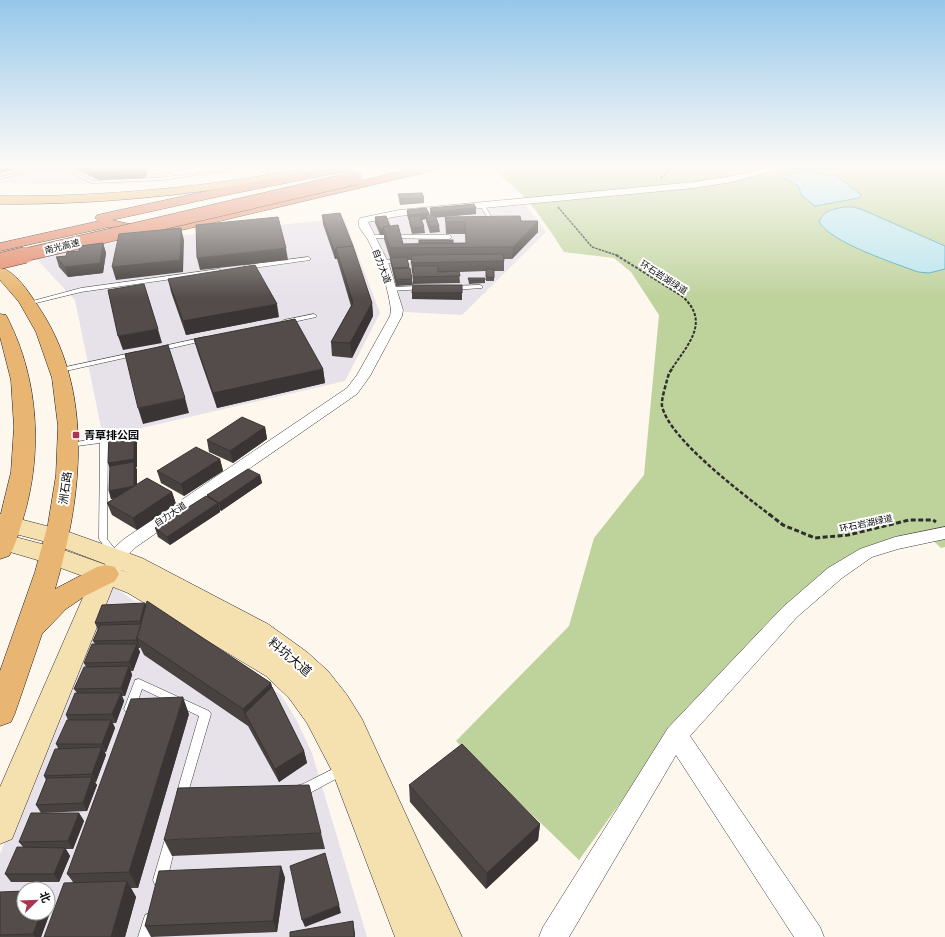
<svg xmlns="http://www.w3.org/2000/svg" width="945" height="937" font-family="'IBM Plex Serif','Noto Sans SC',serif">
<style>
.industrial{fill:#e7e1ea;fill-rule:evenodd}
.forest{fill:#bed29c;fill-rule:evenodd}
.water{fill:#b8e4ee;stroke:#48a4bc}
.lines{fill:none;stroke-linecap:round;stroke-linejoin:round}
.lane-casing{stroke:#3f3f3f;stroke-width:1}
.street-casing{stroke:#3f3f3f;stroke-width:1}
.secondary-casing{stroke:#2e2e2e;stroke-width:1}
.primary-casing{stroke:#1d1d1d;stroke-width:1}
.highway-casing{stroke:#1d1d1d;stroke-width:1}
.path-far3{stroke:#2e2e2e;stroke-width:1.5;stroke-dasharray:2.5 1;stroke-linecap:butt}
.path-far2{stroke:#2e2e2e;stroke-width:2;stroke-dasharray:3 1.5;stroke-linecap:butt}
.path-far1{stroke:#2e2e2e;stroke-width:2.5;stroke-dasharray:4 2;stroke-linecap:butt}
.path{stroke:#2e2e2e;stroke-width:3;stroke-dasharray:5 2.5;stroke-linecap:butt}
.lane{fill:#fff;fill-rule:evenodd}
.street{fill:#fff;fill-rule:evenodd}
.secondary{fill:#f5e0b0;fill-rule:evenodd}
.primary{fill:#e8b572;fill-rule:evenodd}
.highway{fill:#e28766;fill-rule:evenodd}
.highway-bridge-far1-casing{stroke:#1d1d1d;stroke-width:14;stroke-linecap:butt}
.highway-bridge-casing{stroke:#1d1d1d;stroke-width:17;stroke-linecap:butt}
.highway-bridge-far1{stroke:#e28766;stroke-width:13}
.highway-bridge{stroke:#e28766;stroke-width:16}
.wall{fill:#474140}
.shaded-wall{fill:#3a3534}
.building{fill:#534c4a;stroke:#3a3534}
.poi-dot{fill:#ab3551;stroke:#fff;stroke-width:1.5}
.labels{text-anchor:middle;dominant-baseline:central;stroke-width:4;stroke-linejoin:round;paint-order:stroke}
.far-street-label{font-size:9px;fill:#0c0c0c;stroke:#fff}
.poi-label{font-size:11px;font-weight:bold;fill:#0c0c0c;stroke:#fff;text-anchor:start}
.street-label{font-size:11px;fill:#0c0c0c;stroke:#fff}
.near-street-label{font-size:13px;fill:#0c0c0c;stroke:#fff}
</style>
<rect width="100%" height="100%" fill="#fdf7ed"/>
<g class="industrial">
<path d="M 0,167 L 273,167 L 174,181 L 93,185 L 0,183 Z"/>
<path d="M 525,204 L 546,232 L 462,315 L 405,312 L 368,222 L 380,218 Z"/>
<path d="M 344,218 L 380,313 L 345,381 L 103,437 L 75,300 L 30,252 Z"/>
<path d="M 110,585 L 281,695 L 296,719 L 312,753 L 367,937 L 0,937 L 0,854 ZM 24,889 L 48,889 L 48,913 L 24,913 Z"/>
</g>
<path class="forest" d="M 487,167 L 945,167 L 945,246 L 854,207 L 834,209 L 821,217 L 823,228 L 839,239 L 870,253 L 918,272 L 929,273 L 945,269 L 945,547 L 941,548 L 924,532 L 861,549 L 641,774 L 579,860 L 456,741 L 569,626 L 594,538 L 644,475 L 659,315 L 631,272 L 614,258 L 564,252 C 541,217 524,189 487,167 ZM 811,173 L 823,174 L 839,178 L 859,193 L 859,198 L 815,206 L 802,196 L 798,185 L 782,177 Z"/>
<g class="water">
<path d="M 806,172 L 838,176 L 843,181 L 859,193 L 861,195 L 859,198 L 815,206 L 802,196 L 798,186 L 781,176 Z"/>
<path d="M 844,207 L 854,207 L 863,210 L 945,246 L 945,269 L 929,273 L 918,272 C 894,263 832,243 819,222 C 823,211 833,209 844,207 Z"/>
</g>
<g class="lines">
<g class="lane-casing">
<g id="lane">
<path d="M 42,167 L 48,167 L 0,179 L 0,177 Z"/>
<path d="M 58,167 L 63,167 L 93,181 L 170,177 L 159,173 L 134,174 L 134,172 L 135,172 L 159,171 L 176,176 L 240,167 L 249,167 L 162,180 L 92,183 Z"/>
<path d="M 253,167 L 258,167 L 274,173 L 271,174 Z"/>
<path d="M 482,204 L 484,204 L 492,218 L 485,222 L 481,222 L 481,220 L 487,217 L 480,205 Z"/>
<path d="M 371,235 L 449,235 L 452,237 L 449,239 L 369,238 L 368,237 Z"/>
<path d="M 308,257 L 310,258 L 310,260 L 246,269 L 243,267 L 246,265 Z"/>
<path d="M 381,260 L 422,260 L 425,262 L 422,264 L 379,263 L 378,262 Z"/>
<path d="M 219,269 L 221,270 L 221,272 L 81,292 L 28,305 L 25,303 L 81,288 Z"/>
<path d="M 480,285 L 482,286 L 482,288 L 452,290 L 449,288 L 452,286 Z"/>
<path d="M 422,286 L 425,288 L 424,289 L 391,291 L 388,289 L 391,287 Z"/>
<path d="M 314,314 L 317,316 L 316,317 L 284,324 L 281,322 L 284,320 Z"/>
<path d="M 205,337 L 207,338 L 207,340 L 159,351 L 156,349 L 159,347 Z"/>
<path d="M 136,352 L 138,353 L 138,355 L 61,372 L 58,370 L 61,368 Z"/>
<path d="M 104,438 L 108,440 L 107,539 L 119,554 L 117,556 L 111,556 L 99,539 L 100,443 L 69,447 L 65,445 L 69,443 Z"/>
<path d="M 139,679 L 209,711 L 211,714 L 187,796 L 183,798 L 179,796 L 177,792 L 199,716 L 142,689 L 134,712 L 130,714 L 126,712 L 124,709 L 134,683 L 135,680 Z"/>
<path d="M 343,764 L 347,765 L 349,769 L 347,773 L 308,794 L 304,796 L 296,794 L 294,790 L 296,786 L 303,784 Z"/>
<path d="M 171,833 L 176,835 L 177,839 L 167,880 L 165,885 L 160,887 L 155,885 L 153,880 L 165,839 L 166,835 Z"/>
<path d="M 150,913 L 155,915 L 157,920 L 152,937 L 138,937 L 145,915 Z"/>
</g>
</g>
<g class="street-casing">
<g id="street">
<path d="M 773,167 L 786,167 L 732,182 L 694,188 L 399,216 L 368,222 L 388,262 L 403,310 L 402,316 L 370,376 L 357,394 L 136,547 L 128,555 L 119,574 L 112,576 L 105,574 L 103,569 L 115,547 L 124,539 L 347,388 L 357,375 L 390,316 L 391,310 C 388,286 379,261 368,240 C 364,233 355,226 360,218 L 399,210 L 694,182 L 732,176 Z"/>
<path d="M 945,527 L 945,539 L 898,549 L 872,557 L 842,578 L 797,617 L 690,736 L 820,927 L 824,937 L 794,937 L 676,755 L 569,937 L 539,937 L 543,927 L 668,728 L 783,607 L 828,568 L 860,549 L 895,537 Z"/>
</g>
</g>
<g class="secondary-casing">
<path id="secondary" d="M 0,514 L 66,531 L 142,558 L 268,624 L 307,652 L 328,671 L 347,695 L 362,719 L 462,937 L 395,937 L 332,771 L 307,723 L 289,698 L 266,676 L 128,593 L 113,587 L 12,839 L 0,844 L 0,787 L 91,579 L 44,562 L 0,549 L 0,533 L 61,549 L 129,573 L 50,543 L 0,530 Z"/>
</g>
<g class="primary-casing">
<g id="primary">
<path d="M 312,167 L 335,167 L 329,170 C 220,192 111,205 0,204 L 0,196 C 105,197 209,187 312,167 Z"/>
<path d="M 0,267 C 15,271 28,291 36,303 C 95,387 83,495 55,589 L 97,567 L 106,565 L 115,567 L 119,574 L 115,581 L 85,596 L 66,609 L 42,634 L 15,713 L 11,722 L 0,726 L 0,671 L 35,572 L 48,524 L 56,475 L 58,426 L 52,378 L 36,332 L 19,302 L 0,280 Z"/>
<path d="M 0,314 L 6,315 L 8,319 C 39,380 43,454 23,519 C 19,531 16,545 9,556 L 0,559 L 0,517 L 11,472 L 14,427 L 11,380 L 0,337 Z"/>
</g>
</g>
<g class="highway-casing">
<path id="highway" d="M 334,167 L 357,167 L 351,170 L 221,196 L 112,220 L 147,228 L 161,227 L 421,167 L 441,167 L 435,170 L 161,235 L 147,236 L 109,227 L 0,251 L 0,243 L 99,221 L 95,218 L 97,215 L 221,188 Z"/>
</g>
<g class="path-far3">
<path d="M 792,169 L 877,167"/>
<path d="M 661,178 L 672,167"/>
<path d="M 558,207 L 592,247 L 619,256"/>
</g>
<path class="path-far2" d="M 616,255 L 682,296 C 711,322 688,344 671,370"/>
<path class="path-far1" d="M 672,369 L 669,373 C 667,381 661,399 662,406 C 669,439 743,494 770,515"/>
<path class="path" d="M 769,514 L 783,525 L 815,538 L 848,535 L 909,520 L 933,520 L 936,522"/>
<use href="#lane" class="lane"/>
<use href="#street" class="street"/>
<use href="#secondary" class="secondary"/>
<use href="#primary" class="primary"/>
<use href="#highway" class="highway"/>
<g class="highway-bridge-far1-casing">
<path id="highway-bridge-far1" d="M 20,256 L 356,178"/>
</g>
<g class="highway-bridge-casing">
<path id="highway-bridge" d="M 0,261 L 25,255"/>
</g>
<use href="#highway-bridge-far1" class="highway-bridge-far1"/>
<use href="#highway-bridge" class="highway-bridge"/>
</g>
<g class="wall">
<path d="M 71,167 L 102,167 L 105,168 L 145,167 L 147,174 L 145,178 L 99,180 Z"/>
<path d="M 398,194 L 424,198 L 424,203 L 400,205 L 399,200 Z"/>
<path d="M 430,208 L 476,208 L 476,214 L 436,217 L 439,226 L 440,232 L 430,233 L 426,221 L 426,219 L 422,220 L 424,227 L 425,233 L 412,234 L 409,222 L 409,218 L 407,216 L 407,210 L 429,213 L 429,215 L 431,215 L 430,214 Z"/>
<path d="M 322,215 L 372,303 L 373,316 L 352,358 L 332,356 L 331,342 L 351,306 L 337,259 L 335,259 L 323,224 Z"/>
<path d="M 375,217 L 390,226 L 403,244 L 466,243 L 466,234 L 446,234 L 445,217 L 521,221 L 538,232 L 512,259 L 504,259 L 504,271 L 494,271 L 494,281 L 486,281 L 486,271 L 459,272 L 460,283 L 413,284 L 413,273 L 412,273 L 411,260 L 407,260 L 412,279 L 413,285 L 396,286 L 391,265 L 390,258 L 384,239 L 384,235 L 380,235 L 375,223 Z"/>
<path d="M 103,243 L 106,253 L 103,273 L 68,277 L 59,267 L 56,257 L 66,256 L 79,251 Z"/>
<path d="M 468,278 L 485,280 L 485,283 L 469,284 Z"/>
<path d="M 168,279 L 279,317 L 186,335 L 171,292 Z"/>
<path d="M 462,292 L 462,300 L 412,299 L 412,293 Z"/>
<path d="M 194,339 L 323,369 L 325,383 L 217,408 L 198,353 Z"/>
<path d="M 265,427 L 267,439 L 233,463 L 209,452 L 207,440 Z"/>
<path d="M 134,429 L 137,437 L 137,467 L 136,467 L 137,470 L 137,485 L 172,492 L 176,504 L 137,530 L 112,515 L 107,503 L 115,498 L 111,499 L 109,491 L 110,468 L 108,463 Z"/>
<path d="M 220,459 L 223,471 L 184,496 L 161,483 L 157,471 Z"/>
<path d="M 260,475 L 262,483 L 221,511 L 220,510 L 220,512 L 170,545 L 158,537 L 155,528 L 207,497 L 207,495 Z"/>
<path d="M 146,604 L 271,683 L 272,687 L 304,751 L 307,763 L 279,782 L 248,726 L 144,655 L 140,647 L 140,648 L 138,648 L 140,652 L 133,671 L 131,671 L 132,675 L 125,696 L 122,696 L 124,701 L 116,723 L 113,723 L 115,728 L 106,752 L 105,752 L 106,755 L 96,782 L 95,782 L 97,785 L 87,811 L 41,813 L 36,805 L 46,780 L 44,776 L 58,748 L 56,744 L 68,720 L 66,715 L 77,693 L 74,689 L 86,667 L 84,663 L 95,644 L 93,641 L 98,630 L 95,623 Z"/>
<path d="M 189,714 L 138,888 L 131,888 L 136,897 L 125,937 L 44,937 L 73,882 L 67,874 Z"/>
<path d="M 409,785 L 540,824 L 538,840 L 486,889 L 410,802 Z"/>
<path d="M 79,813 L 84,821 L 73,849 L 66,849 L 70,856 L 59,882 L 11,882 L 5,874 L 23,847 L 19,842 Z"/>
<path d="M 321,833 L 325,849 L 172,856 L 164,840 Z"/>
<path d="M 281,866 L 285,878 L 277,932 L 151,937 L 145,926 Z"/>
<path d="M 49,891 L 55,899 L 41,937 L 0,937 L 0,892 Z"/>
</g>
<g class="shaded-wall">
<path d="M 0,167 L 27,167 L 0,173 Z"/>
<path d="M 144,167 L 147,174 L 145,178 L 143,170 Z"/>
<path d="M 476,208 L 476,214 L 432,218 L 432,212 Z"/>
<path d="M 429,213 L 429,219 L 426,215 L 426,219 L 410,221 L 409,215 Z"/>
<path d="M 538,221 L 538,232 L 512,259 L 513,247 Z"/>
<path d="M 181,228 L 184,240 L 183,272 L 116,280 L 112,267 Z"/>
<path d="M 383,228 L 384,235 L 380,235 L 380,229 Z"/>
<path d="M 103,243 L 106,253 L 103,273 L 68,277 L 65,267 Z"/>
<path d="M 286,248 L 288,260 L 200,270 L 197,258 Z"/>
<path d="M 334,250 L 336,250 L 337,259 L 335,259 Z"/>
<path d="M 372,303 L 373,316 L 352,358 L 350,343 Z"/>
<path d="M 277,304 L 279,317 L 186,335 L 183,321 Z"/>
<path d="M 158,329 L 162,343 L 123,350 L 118,336 Z"/>
<path d="M 323,369 L 325,383 L 217,408 L 213,393 Z"/>
<path d="M 185,398 L 189,413 L 143,424 L 138,408 Z"/>
<path d="M 265,427 L 267,439 L 233,463 L 230,451 Z"/>
<path d="M 134,429 L 137,437 L 137,467 L 136,467 L 137,470 L 137,494 L 111,499 L 109,491 L 111,471 L 108,463 Z"/>
<path d="M 220,459 L 223,471 L 184,496 L 181,484 Z"/>
<path d="M 260,475 L 262,483 L 221,511 L 219,503 Z"/>
<path d="M 172,492 L 176,504 L 137,530 L 133,518 Z"/>
<path d="M 218,503 L 220,512 L 170,545 L 167,537 Z"/>
<path d="M 145,603 L 148,612 L 137,638 L 140,647 L 140,648 L 136,640 L 142,626 L 140,621 Z"/>
<path d="M 137,644 L 140,652 L 133,671 L 129,662 Z"/>
<path d="M 129,666 L 132,675 L 125,696 L 121,688 Z"/>
<path d="M 271,683 L 275,700 L 245,713 L 248,726 L 243,709 Z"/>
<path d="M 121,693 L 124,701 L 116,723 L 112,714 Z"/>
<path d="M 183,697 L 189,714 L 138,888 L 129,872 Z"/>
<path d="M 111,720 L 115,728 L 106,752 L 102,744 Z"/>
<path d="M 102,747 L 106,755 L 96,782 L 92,774 Z"/>
<path d="M 304,751 L 307,763 L 279,782 L 275,769 Z"/>
<path d="M 92,777 L 97,785 L 87,811 L 83,803 Z"/>
<path d="M 79,813 L 84,821 L 73,849 L 68,841 Z"/>
<path d="M 540,824 L 538,840 L 486,889 L 487,873 Z"/>
<path d="M 65,848 L 70,856 L 59,882 L 54,874 Z"/>
<path d="M 281,866 L 285,878 L 277,932 L 273,921 Z"/>
<path d="M 127,881 L 136,897 L 125,937 L 111,937 Z"/>
<path d="M 49,891 L 55,899 L 41,937 L 35,937 L 33,934 L 41,913 L 48,913 L 48,894 Z"/>
<path d="M 339,905 L 341,913 L 305,927 L 302,920 Z"/>
<path d="M 353,921 L 355,933 L 355,937 L 354,937 Z"/>
</g>
<g class="building">
<path d="M 86,167 L 102,167 L 105,168 L 144,167 L 143,170 L 97,172 Z"/>
<path d="M 422,193 L 424,198 L 400,199 L 398,194 Z"/>
<path d="M 474,204 L 476,208 L 432,212 L 430,208 Z"/>
<path d="M 426,208 L 429,213 L 409,215 L 407,210 Z"/>
<path d="M 340,213 L 353,246 L 336,248 L 336,250 L 334,250 L 322,215 Z"/>
<path d="M 426,215 L 435,215 L 439,226 L 430,227 Z"/>
<path d="M 386,216 L 390,226 L 383,227 L 383,228 L 380,229 L 375,217 Z"/>
<path d="M 420,216 L 424,227 L 412,228 L 408,217 Z"/>
<path d="M 520,216 L 521,221 L 538,221 L 513,247 L 390,248 L 383,227 L 398,225 L 403,244 L 466,243 L 465,222 L 446,222 L 445,217 Z"/>
<path d="M 278,217 L 286,248 L 197,258 L 196,225 Z"/>
<path d="M 181,228 L 180,260 L 112,267 L 119,234 Z"/>
<rect x="419" y="240" width="34" height="3"/>
<path d="M 103,243 L 100,263 L 65,267 L 56,257 L 66,256 L 67,252 L 79,251 L 80,246 Z"/>
<path d="M 353,246 L 372,303 L 350,343 L 331,342 L 353,303 L 336,248 Z"/>
<path d="M 503,254 L 504,261 L 411,263 L 412,255 Z"/>
<path d="M 407,257 L 409,267 L 393,268 L 390,258 Z"/>
<path d="M 255,265 L 277,304 L 183,321 L 168,279 Z"/>
<path d="M 413,266 L 438,266 L 438,272 L 459,271 L 460,276 L 413,277 Z"/>
<path d="M 410,268 L 412,279 L 396,280 L 393,269 Z"/>
<path d="M 486,269 L 494,269 L 494,278 L 486,277 Z"/>
<path d="M 468,278 L 485,278 L 485,280 L 469,280 Z"/>
<path d="M 144,284 L 158,329 L 118,336 L 108,290 Z"/>
<path d="M 413,285 L 462,285 L 462,293 L 412,293 Z"/>
<path d="M 295,319 L 323,369 L 213,393 L 194,339 Z"/>
<path d="M 168,345 L 185,398 L 138,408 L 125,354 Z"/>
<path d="M 242,417 L 265,427 L 230,451 L 207,440 Z"/>
<path d="M 134,429 L 134,459 L 108,463 L 109,434 Z"/>
<path d="M 196,447 L 220,459 L 181,484 L 157,471 Z"/>
<path d="M 134,462 L 134,486 L 109,491 L 110,466 Z"/>
<path d="M 248,469 L 260,475 L 219,503 L 207,495 Z"/>
<path d="M 147,478 L 172,492 L 133,518 L 107,503 Z"/>
<path d="M 206,496 L 218,503 L 167,537 L 155,528 Z"/>
<path d="M 147,601 L 271,683 L 243,709 L 137,638 Z"/>
<path d="M 145,603 L 140,621 L 95,623 L 102,605 Z"/>
<path d="M 141,624 L 136,640 L 93,641 L 100,625 Z"/>
<path d="M 92,644 L 137,644 L 129,662 L 84,663 Z"/>
<path d="M 129,666 L 121,688 L 74,689 L 84,667 Z"/>
<path d="M 272,687 L 304,751 L 275,769 L 245,713 Z"/>
<path d="M 75,693 L 121,693 L 112,714 L 66,715 Z"/>
<path d="M 183,697 L 129,872 L 67,874 L 131,699 Z"/>
<path d="M 67,720 L 111,720 L 102,744 L 56,744 Z"/>
<path d="M 462,744 L 540,824 L 487,873 L 409,785 Z"/>
<path d="M 102,747 L 92,774 L 44,776 L 55,749 Z"/>
<path d="M 92,777 L 83,803 L 36,805 L 47,778 Z"/>
<path d="M 309,785 L 321,833 L 164,840 L 178,788 Z"/>
<path d="M 31,813 L 79,813 L 68,841 L 19,842 Z"/>
<path d="M 17,847 L 65,848 L 54,874 L 5,874 Z"/>
<path d="M 325,853 L 339,905 L 302,920 L 290,866 Z"/>
<path d="M 281,866 L 273,921 L 145,926 L 159,871 Z"/>
<path d="M 127,881 L 111,937 L 44,937 L 64,883 Z"/>
<path d="M 24,891 L 24,913 L 41,913 L 33,934 L 0,935 L 0,892 Z"/>
<path d="M 353,921 L 354,937 L 290,937 L 290,932 Z"/>
</g>
<linearGradient id="sky" x2="0" y2="1"><stop stop-color="#95c7ea"/><stop offset="0.56" stop-color="#fefbf7"/><stop offset="1" stop-color="#fefbf7" stop-opacity="0"/></linearGradient>
<rect width="945" height="298" fill="url(#sky)"/>
<rect class="poi-dot" x="72" y="431" width="8" height="8" rx="2"/>
<g class="labels">
<g class="far-street-label">
<text transform="translate(62 246) rotate(-14)">南光高速</text>
<text transform="translate(382 266) rotate(69)">自力大道</text>
<text transform="translate(664 277) rotate(33)">环石岩湖绿道</text>
<text transform="translate(170 514) rotate(-34)">自力大道</text>
<text transform="translate(866 523) rotate(-12)">环石岩湖绿道</text>
</g>
<g class="poi-label">
<text x="84" y="435">青草排公园</text>
</g>
<g class="street-label">
<text transform="translate(65 488) rotate(-82)">洲石路</text>
</g>
<g class="near-street-label">
<text transform="translate(290 657) rotate(40)">料坑大道</text>
</g>
</g>
<g transform="translate(36 901) rotate(67)"><circle r="19" fill="#ffffff" stroke="#9e9e9e"/>
<path d="M0-3L7 15L0 10L-7 15Z" fill="#ab3551"/>
<text y="-6" font-size="11" font-weight="bold" text-anchor="middle" fill="#0c0c0c">北</text>
</g>
</svg>
